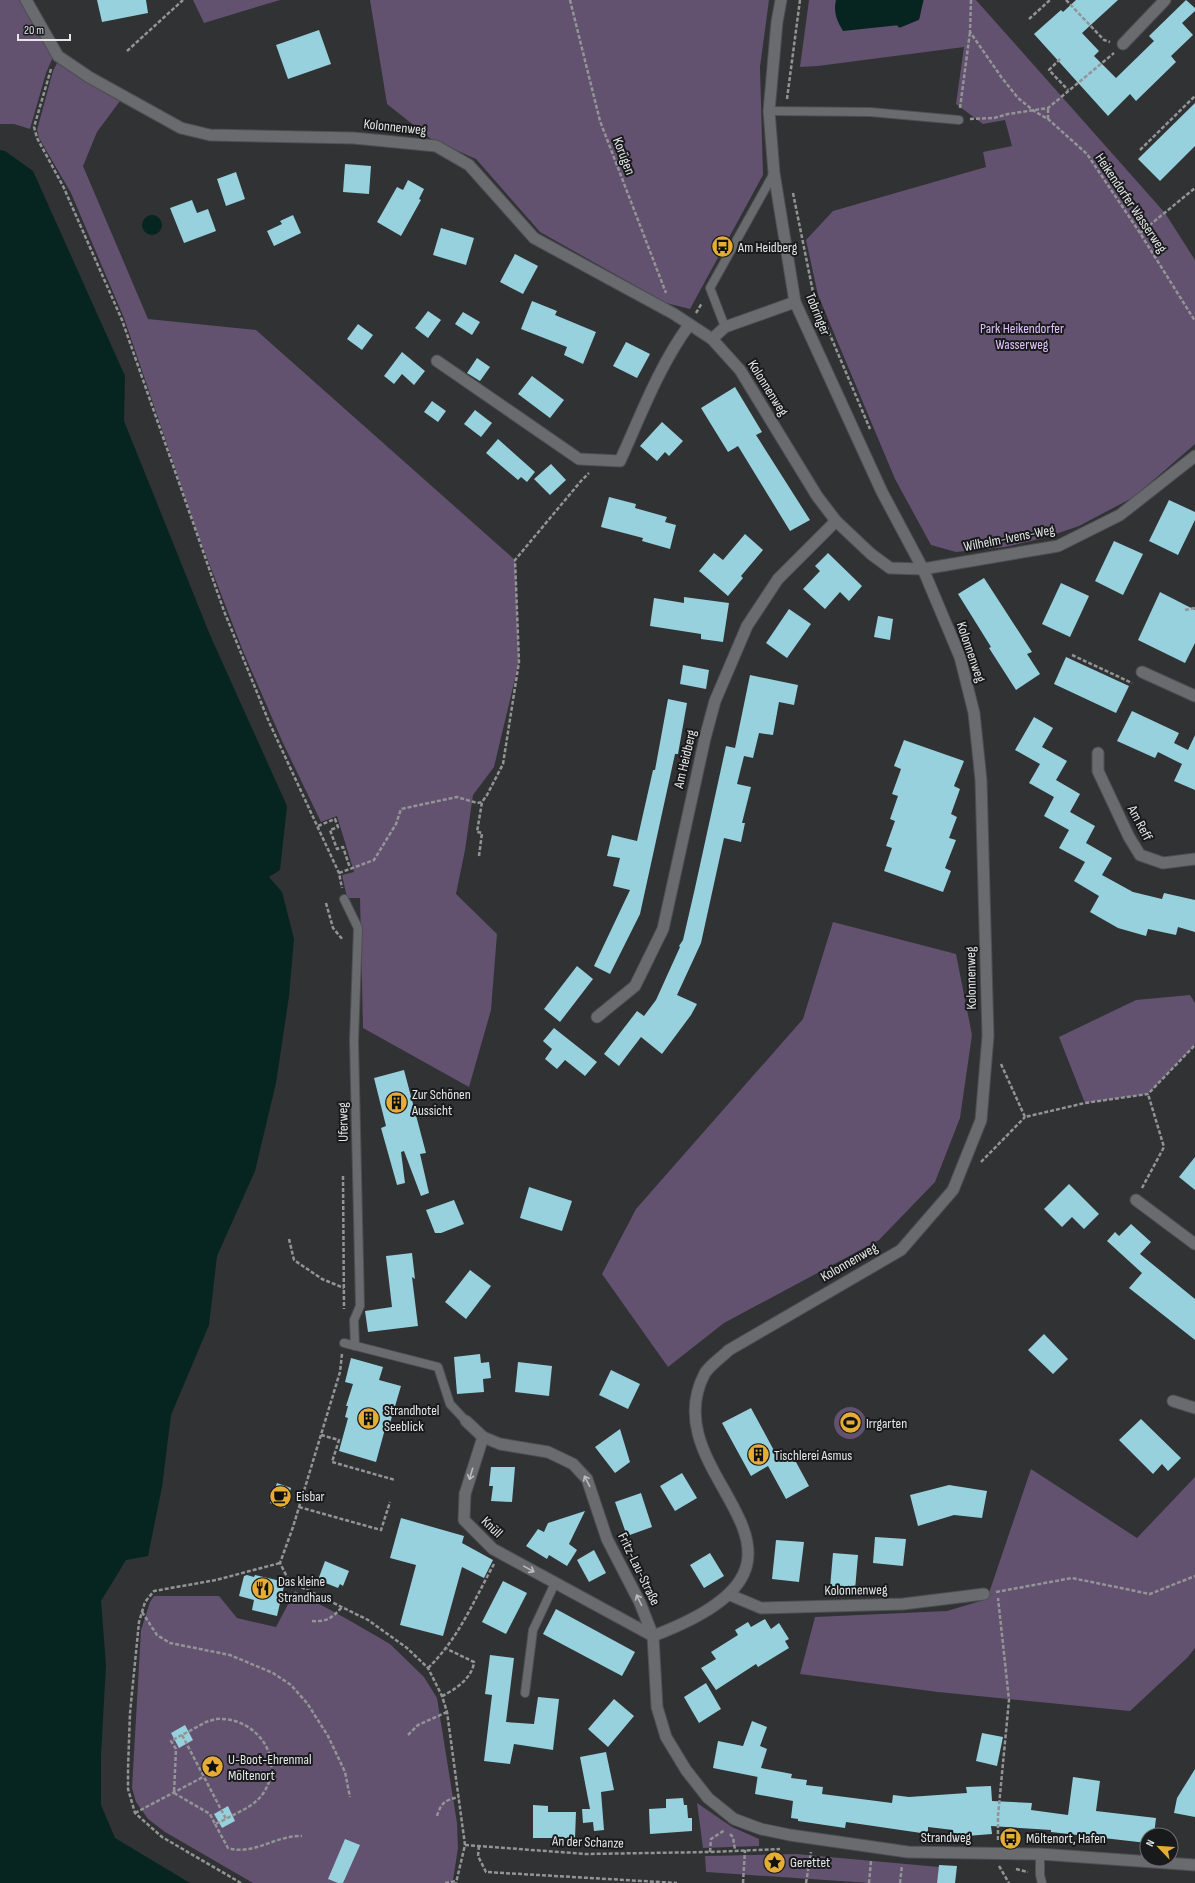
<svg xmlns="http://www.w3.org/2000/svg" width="1195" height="1883" viewBox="0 0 1195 1883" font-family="'Sofia Sans Condensed',sans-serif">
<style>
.green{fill:#62516f}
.water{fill:#062520}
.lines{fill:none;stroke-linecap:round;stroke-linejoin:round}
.stream{stroke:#062520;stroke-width:5}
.building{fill:#97d1dd}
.service-casing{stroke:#4d4f51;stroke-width:10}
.minor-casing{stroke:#4d4f51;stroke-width:13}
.path{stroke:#929495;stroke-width:2.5;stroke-dasharray:4 2;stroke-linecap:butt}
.service{stroke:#696b6e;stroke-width:8}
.minor{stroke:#696b6e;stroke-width:11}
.oneway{stroke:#b9bbbd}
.labels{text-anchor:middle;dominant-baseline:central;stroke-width:4;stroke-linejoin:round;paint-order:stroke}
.street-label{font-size:14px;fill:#e4e6e7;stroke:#191a1b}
.poi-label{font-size:14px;fill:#e4e6e7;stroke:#191a1b;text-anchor:start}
.park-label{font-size:14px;fill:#e3c0fe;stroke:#191a1b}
</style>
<rect width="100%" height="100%" fill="#303234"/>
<!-- green -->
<g class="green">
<polygon points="0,0 21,0 53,57 46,73 30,129 14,124 0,124"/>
<polygon points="193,0 280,0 204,23"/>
<polygon points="370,0 769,0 760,67 763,175 690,309 666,303 540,232 476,159 431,139 387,104"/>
<polygon points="809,0 976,0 1165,213 1195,260 1195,444 1134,497 1079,526 1047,537 1005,547 956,552 931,545 895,479 818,295 806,240 833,211 986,167 983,152 1012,146 1005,120 983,124 956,104 964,47 818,66 800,67"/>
<polygon points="58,61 120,101 97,132 83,166 148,319 256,330 515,560 519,662 494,767 473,795 465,850 456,894 497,934 491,1010 469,1087 363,1028 360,898 347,898 342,875 354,872 337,816 321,822 283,743 243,651 197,532 124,318 71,193 39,138 37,130 53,71"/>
<polygon points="833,922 956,954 972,1035 960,1118 935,1182 879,1240 724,1323 668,1367 602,1274 636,1209 803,1019"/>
<polygon points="1190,995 1195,1003 1195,1045 1148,1094 1085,1103 1059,1037 1136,1000"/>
<circle cx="850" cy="1423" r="16"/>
<polygon points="1031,1469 1137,1538 1195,1477 1195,1648 1187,1658 1130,1711 938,1692 800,1674 815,1617 947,1611 987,1599"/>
<polygon points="295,1591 347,1619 390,1644 424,1677 437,1698 457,1823 458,1848 453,1880 450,1883 253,1883 165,1832 148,1819 136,1802 132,1788 141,1630 150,1602 154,1596 219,1596 237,1618 276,1627"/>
<polygon points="697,1803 732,1827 759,1839 759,1846 703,1848"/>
<polygon points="796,1854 939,1867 937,1883 870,1883 706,1872 705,1856"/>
</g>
<!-- water -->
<g class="water">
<path d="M836,0H921L917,18L900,25L843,31C837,21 833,12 836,0Z"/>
<polygon points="0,150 5,151 33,171 125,376 124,421 210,635 287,806 280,870 269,877 282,892 294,939 289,996 276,1083 255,1171 217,1256 209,1325 171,1415 162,1487 148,1556 126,1560 101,1601 106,1665 101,1755 101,1805 115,1838 190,1883 0,1883"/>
<circle cx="152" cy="225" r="10"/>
</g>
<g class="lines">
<!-- stream -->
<polyline class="stream" points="900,25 917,18 921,0"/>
</g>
<!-- building -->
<g class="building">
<polygon points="97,0 146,0 148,13 102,22"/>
<polygon points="1076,0 1118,0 1082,33 1099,51 1094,56 1116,78 1154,41 1149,36 1186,0 1195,8 1195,11 1182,23 1193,35 1171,56 1176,62 1136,101 1130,94 1108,116 1034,34 1061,10 1063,12"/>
<polygon points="319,30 331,64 288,79 276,45"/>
<polygon points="1195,103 1195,146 1160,181 1138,159"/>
<polygon points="345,164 371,166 369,194 343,192"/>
<polygon points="236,172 245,199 226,206 217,179"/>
<polygon points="408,180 424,189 419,199 421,200 401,236 377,222 397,187 403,190"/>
<polygon points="192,200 197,213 208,209 216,231 184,243 170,208"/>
<polygon points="293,215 301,233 274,246 267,231 282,224 280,221"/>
<polygon points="441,228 474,238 466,265 433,255"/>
<polygon points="515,254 538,266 523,294 500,282"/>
<polygon points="532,301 557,311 555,315 596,332 583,364 564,355 567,347 521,329"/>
<polygon points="428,311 441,320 428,338 415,328"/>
<polygon points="463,312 480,322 472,335 455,324"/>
<polygon points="358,324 373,335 362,350 347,339"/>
<polygon points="626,342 650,354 637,378 613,366"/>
<polygon points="402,352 425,371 414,385 402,374 394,384 384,376"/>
<polygon points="477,358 490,367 480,381 467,373"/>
<polygon points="532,376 564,400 550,418 518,394"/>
<polygon points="735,387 762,432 756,435 810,520 790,531 738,446 728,452 701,408"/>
<polygon points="432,401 446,411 438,422 424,412"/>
<polygon points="475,410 492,423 481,437 464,424"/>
<polygon points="662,422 683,441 669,456 665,452 657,461 640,446"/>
<polygon points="498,439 535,472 527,482 521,477 518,480 486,453"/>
<polygon points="551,464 566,480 550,495 534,479"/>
<polygon points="609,497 636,504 635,508 667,517 665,522 676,525 670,549 642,541 643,538 601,527"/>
<polygon points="1169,500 1195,512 1195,520 1178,555 1149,541"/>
<polygon points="745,534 763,550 741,576 743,578 728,596 699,571 714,553 723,560"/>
<polygon points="1114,541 1143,554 1123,595 1095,581"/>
<polygon points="828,553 862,586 849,601 840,592 825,609 803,589 820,571 815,566"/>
<polygon points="984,578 1032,652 1027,654 1040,674 1016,690 989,648 991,647 958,594"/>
<polygon points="1061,583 1089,596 1070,637 1042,624"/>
<polygon points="1160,592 1195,610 1195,643 1185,663 1138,640"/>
<polygon points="684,597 729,603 723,642 701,639 701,634 650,626 654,598 684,603"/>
<polygon points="789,609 811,624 787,658 766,643"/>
<polygon points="878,616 893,619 890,640 874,637"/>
<polygon points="1066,657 1129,686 1116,713 1054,684"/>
<polygon points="683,665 709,670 706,689 680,684"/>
<polygon points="750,675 798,685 794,705 779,702 773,735 759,733 753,758 744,756 737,784 751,787 742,823 745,823 741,842 724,838 701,943 677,995 697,1004 691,1015 662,1054 641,1037 619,1066 604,1054 637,1011 644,1016 656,1000 680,947 679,946 683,940 695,888 726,746 735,748"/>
<polygon points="668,699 687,703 678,754 675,754 640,914 610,974 594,966 630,890 613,886 620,858 607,856 612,835 637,841 653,770 655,770"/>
<polygon points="1132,711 1179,733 1174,743 1188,750 1195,735 1195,790 1174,781 1182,764 1158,752 1155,758 1117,741"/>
<polygon points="1034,717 1053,728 1042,747 1067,761 1056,780 1080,794 1070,812 1095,826 1086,843 1112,858 1102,875 1133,892 1162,899 1164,893 1195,900 1195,932 1178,927 1176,935 1148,929 1146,936 1118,928 1090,912 1099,896 1074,881 1085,862 1059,848 1069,830 1044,816 1054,797 1029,783 1040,764 1015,750"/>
<polygon points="904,740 964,761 954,786 960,789 951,814 957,817 949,838 956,840 945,868 951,871 943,892 884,871 892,848 886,846 895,821 890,819 898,796 892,794 901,769 894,766"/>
<polygon points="577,966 593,979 560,1022 544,1009"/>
<polygon points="554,1028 597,1062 585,1076 565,1060 557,1069 545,1059 552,1049 543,1041"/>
<polygon points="404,1070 426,1153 420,1154 429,1193 421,1196 404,1151 401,1152 405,1183 397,1185 381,1128 386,1126 374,1078"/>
<polygon points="1195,1157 1195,1190 1179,1177"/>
<polygon points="1069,1184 1099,1214 1084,1229 1072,1217 1062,1227 1044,1209"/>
<polygon points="529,1187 572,1201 562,1231 520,1218"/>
<polygon points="454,1200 464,1224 441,1233 435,1233 426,1210"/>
<polygon points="1131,1224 1151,1242 1140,1254 1195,1299 1195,1340 1129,1288 1142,1273 1107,1241 1115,1232 1119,1236"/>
<polygon points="412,1253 415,1279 412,1277 418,1326 368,1332 365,1311 392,1307 386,1256"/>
<polygon points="470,1270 491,1286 466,1319 445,1302"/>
<polygon points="1044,1334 1068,1359 1053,1374 1028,1350"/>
<polygon points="480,1354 481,1363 489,1362 491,1378 483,1379 484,1392 457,1394 454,1357"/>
<polygon points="351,1358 383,1367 379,1380 401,1386 388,1430 385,1429 376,1462 339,1451 348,1418 345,1417 348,1406 346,1406 353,1384 345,1382"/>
<polygon points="518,1362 552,1366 549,1396 515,1392"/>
<polygon points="611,1370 640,1384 628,1409 599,1395"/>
<polygon points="751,1408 778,1458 790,1451 809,1486 786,1499 768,1466 751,1476 722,1423"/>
<polygon points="1141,1419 1181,1458 1168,1471 1162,1464 1153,1474 1119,1440"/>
<polygon points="620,1429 630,1462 615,1473 595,1447"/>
<polygon points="491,1467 515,1467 512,1502 491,1501 493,1486 489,1486"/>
<polygon points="682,1473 697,1498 675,1511 660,1486"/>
<polygon points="277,1483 291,1488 285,1508 270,1503"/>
<polygon points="949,1485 987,1491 982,1518 954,1515 918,1526 910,1495"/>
<polygon points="641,1493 652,1527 627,1536 615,1502"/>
<polygon points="585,1511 569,1544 577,1550 567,1566 549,1555 547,1559 526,1546 538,1529 544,1532 548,1523"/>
<polygon points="401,1518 464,1536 462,1543 493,1560 484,1578 462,1567 443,1636 400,1625 416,1565 390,1558"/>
<polygon points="875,1537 906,1539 903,1566 873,1563"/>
<polygon points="776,1540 804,1542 799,1582 772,1579"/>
<polygon points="594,1550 606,1573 589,1582 577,1560"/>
<polygon points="710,1553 724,1576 704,1588 690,1565"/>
<polygon points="833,1553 858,1555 855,1590 830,1588"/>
<polygon points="325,1561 349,1571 343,1586 340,1584 338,1588 318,1580"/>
<polygon points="247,1575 254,1577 255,1575 285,1582 277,1616 252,1610 254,1600 239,1596 244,1576"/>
<polygon points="503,1581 527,1593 506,1634 482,1622"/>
<polygon points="556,1609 635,1652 622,1676 543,1634"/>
<polygon points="765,1619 771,1629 779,1623 789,1639 785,1641 789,1648 758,1667 756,1664 716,1690 701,1668 716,1659 711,1652 738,1635 735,1630 748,1622 751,1627"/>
<polygon points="490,1655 514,1658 506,1722 534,1724 538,1697 559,1699 553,1750 514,1744 510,1764 484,1761 492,1695 485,1694"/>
<polygon points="706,1683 721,1709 699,1723 684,1697"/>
<polygon points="614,1699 634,1716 608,1747 588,1729"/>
<polygon points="752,1721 767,1727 760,1746 767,1749 761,1768 792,1774 791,1778 807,1780 806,1785 823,1787 822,1794 892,1803 893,1795 909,1797 967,1793 966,1787 991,1786 992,1801 1032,1803 1031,1810 1068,1815 1073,1777 1100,1781 1096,1811 1156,1818 1154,1835 1147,1835 1147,1843 1051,1832 1051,1830 991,1826 992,1834 954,1837 953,1830 928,1827 928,1834 846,1822 845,1828 798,1821 798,1819 791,1818 793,1801 755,1794 758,1774 758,1777 713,1768 718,1741 743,1746"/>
<polygon points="185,1725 193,1740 179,1748 171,1733"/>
<polygon points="982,1733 1003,1737 997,1766 976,1761"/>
<polygon points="606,1752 614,1790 601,1792 604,1830 594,1831 593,1822 583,1823 582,1809 590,1809 580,1757"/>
<polygon points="1195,1769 1195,1817 1174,1813 1177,1798"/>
<polygon points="683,1798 684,1805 687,1805 688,1818 692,1818 692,1831 650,1834 649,1809 666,1808 666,1799"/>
<polygon points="533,1805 548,1806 548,1812 576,1812 575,1838 533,1838"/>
<polygon points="228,1806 235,1821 222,1828 214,1814"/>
<polygon points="345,1839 360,1845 343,1883 338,1883 328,1879"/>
<polygon points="939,1865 957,1866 955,1883 937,1883"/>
</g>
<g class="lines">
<defs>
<g id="service">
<polyline points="769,111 870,112 959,120"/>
<polyline points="725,327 710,288 774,173"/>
<polyline points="344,899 358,928 354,1041 360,1306 354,1320 355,1346"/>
<polyline points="344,1343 438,1367 450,1404 466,1421"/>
<polyline points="525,1693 533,1630 555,1583"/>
<polyline points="1040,1854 1040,1875 1042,1883"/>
</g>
<g id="minor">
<polyline points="26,0 58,56 89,77 181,128 210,135 354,138 436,146 469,165 534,238 674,314 712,339 740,370 817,496 836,521 871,554 890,568 923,569 1058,546 1120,515 1195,456"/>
<polyline points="1123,44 1165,0"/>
<polyline points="712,339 725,327 795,302"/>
<path d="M437,361L579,459L620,461C641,415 659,366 689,325"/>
<polyline points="1142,672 1195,696"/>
<polyline points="1098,753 1098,771 1129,837 1140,855 1163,863 1195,859"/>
<polyline points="597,1017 635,986 663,929 705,738 715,701 747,626 778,579 836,521"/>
<polyline points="1136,1200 1195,1244"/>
<polyline points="1173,1401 1195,1408"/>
<polyline points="466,1421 483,1437 500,1444 548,1452 573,1464 587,1479 607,1539 640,1603 653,1636 657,1707 666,1737 686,1770 708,1798 734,1819 761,1829 790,1835 908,1852 1040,1854 1195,1865"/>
<polyline points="483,1437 465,1494 464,1520 493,1549 653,1636"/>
<polyline points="730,1595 761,1608 903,1604 984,1594"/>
<path d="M653,1636C865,1556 648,1479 705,1373C710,1365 722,1357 729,1350L901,1250L953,1190L981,1120L988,1036L981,780L974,713L960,657L923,569L882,492L795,302L774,173L769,111L777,22L781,0"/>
</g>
</defs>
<!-- service casing -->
<use href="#service" class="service-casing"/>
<!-- minor casing -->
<use href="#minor" class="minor-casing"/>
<!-- path -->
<g class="path">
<polyline points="570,0 600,121 666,293"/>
<polyline points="971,0 970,32 1002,78 1018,98 1034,111 1048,119 1087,154 1140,233 1195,321"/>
<polyline points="1066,0 1104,40 1110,42"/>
<polyline points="1029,19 1050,0"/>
<polyline points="127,51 183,0"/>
<polyline points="1060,59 1049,70 1068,90"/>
<polyline points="51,69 34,127 37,138 63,186 122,320 224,611 269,722 339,873 342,888"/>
<polyline points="787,99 800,0"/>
<polyline points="960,108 970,32"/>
<polyline points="970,119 994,118 1008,114 1048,108 1114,53"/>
<polyline points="1048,119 1048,108"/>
<polyline points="1140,150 1195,96"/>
<polyline points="793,193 814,297 870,429"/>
<polyline points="1140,233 1195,188"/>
<polyline points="696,313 702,303"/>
<polyline points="1185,610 1195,608"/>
<polyline points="1072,655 1132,683"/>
<polyline points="318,826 335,819 338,827 330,830 337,849 343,847 350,868"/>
<polyline points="479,856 482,833 477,832 482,802"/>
<polyline points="339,873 374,860 396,824 401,809 457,797 477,803 482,802 487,795 503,764 519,662 515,560 581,481 589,473"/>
<polyline points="326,903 333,928 343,940"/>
<polyline points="1001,1064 1025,1117 1085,1103 1148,1094 1195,1045"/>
<polyline points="981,1162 1025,1117"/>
<polyline points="343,1176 344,1309"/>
<polyline points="1142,1188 1164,1147 1148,1094"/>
<polyline points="289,1239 294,1260 322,1279 344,1288"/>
<polyline points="342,1354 340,1372 293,1527 280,1563 289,1581 368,1620 407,1648 428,1668 442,1696 447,1712 465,1845 456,1883"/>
<polyline points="321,1435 339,1440 332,1462 395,1480"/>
<polyline points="299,1507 381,1530 390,1502"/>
<polyline points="996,1592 1072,1578 1150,1594 1195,1576"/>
<polyline points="142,1612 157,1635 170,1643 230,1655 273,1673 291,1685 307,1703 328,1736 345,1772 350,1797"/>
<path d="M312,1621C327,1622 332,1618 342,1607"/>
<path d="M428,1668C459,1638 473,1602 494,1564"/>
<path d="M442,1696C455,1690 473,1677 474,1662L447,1649"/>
<path d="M216,1719C256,1716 288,1759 262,1795C253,1807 238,1812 226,1819L182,1735L206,1722Z"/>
<polyline points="182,1735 171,1741 176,1749 174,1793 210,1814 215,1824 226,1819"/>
<polyline points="408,1735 418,1725 447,1712"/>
<polyline points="135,1813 203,1777"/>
<path d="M437,1816C441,1803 445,1800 459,1797"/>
<path d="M215,1824L228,1848C253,1856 276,1835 302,1836"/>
<polyline points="730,1834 733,1837 735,1850"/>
<polyline points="998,1840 998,1816 1009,1700 998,1598"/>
<polyline points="465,1845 586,1854 710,1852 780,1849"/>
<polyline points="479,1846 478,1856 486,1872 677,1883"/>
<polyline points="710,1852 711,1839 725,1830"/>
<circle cx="774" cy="1862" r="7"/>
<polyline points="999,1866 1009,1883"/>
<polyline points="1016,1869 1028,1872"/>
<polyline points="241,1883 162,1837 135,1813 128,1789 128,1769 130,1713 139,1622 145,1602 154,1591 216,1580 280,1563"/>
<polyline points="445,1883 457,1881"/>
<polyline points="743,1883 745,1850"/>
<polyline points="806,1883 811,1852"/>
<polyline points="869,1883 871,1861"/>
<polyline points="900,1883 902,1865"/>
</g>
<!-- service -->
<use href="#service" class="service"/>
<!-- minor -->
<use href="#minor" class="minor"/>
</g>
<!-- one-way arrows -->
<defs><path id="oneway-shaft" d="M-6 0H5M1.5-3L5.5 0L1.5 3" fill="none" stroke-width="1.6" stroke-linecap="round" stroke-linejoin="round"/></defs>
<g class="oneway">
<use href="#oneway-shaft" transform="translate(471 1474) rotate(106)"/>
<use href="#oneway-shaft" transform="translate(587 1481) rotate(-117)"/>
<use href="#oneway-shaft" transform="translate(529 1569) rotate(29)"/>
<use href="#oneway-shaft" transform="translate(639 1600) rotate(-116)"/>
</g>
<!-- icons -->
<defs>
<symbol id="bus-disc" viewBox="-11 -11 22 22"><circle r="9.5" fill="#e6ad36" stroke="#191a1b"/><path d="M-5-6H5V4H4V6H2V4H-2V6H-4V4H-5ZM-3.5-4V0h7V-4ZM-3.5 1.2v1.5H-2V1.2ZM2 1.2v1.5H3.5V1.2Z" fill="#111"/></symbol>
<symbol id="building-disc" viewBox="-11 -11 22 22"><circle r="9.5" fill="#e6ad36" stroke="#191a1b"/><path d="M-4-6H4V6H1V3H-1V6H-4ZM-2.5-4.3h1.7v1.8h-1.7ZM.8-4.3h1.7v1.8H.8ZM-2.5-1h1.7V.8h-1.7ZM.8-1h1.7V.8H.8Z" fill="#111"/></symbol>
<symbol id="stadium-disc" viewBox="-11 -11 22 22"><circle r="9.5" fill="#e6ad36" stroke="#191a1b"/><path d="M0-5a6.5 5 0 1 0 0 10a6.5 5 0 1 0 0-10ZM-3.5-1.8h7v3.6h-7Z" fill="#111"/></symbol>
<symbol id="cafe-disc" viewBox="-11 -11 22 22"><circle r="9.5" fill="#e6ad36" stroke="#191a1b"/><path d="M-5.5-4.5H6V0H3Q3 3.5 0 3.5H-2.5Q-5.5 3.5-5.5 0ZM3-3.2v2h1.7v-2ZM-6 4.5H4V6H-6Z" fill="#111"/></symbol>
<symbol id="restaurant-disc" viewBox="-11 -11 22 22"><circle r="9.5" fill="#e6ad36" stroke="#191a1b"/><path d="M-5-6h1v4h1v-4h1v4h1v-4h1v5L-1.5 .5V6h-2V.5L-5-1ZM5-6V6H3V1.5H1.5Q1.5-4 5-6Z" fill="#111"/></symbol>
<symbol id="sight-disc" viewBox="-11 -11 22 22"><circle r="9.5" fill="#e6ad36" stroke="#191a1b"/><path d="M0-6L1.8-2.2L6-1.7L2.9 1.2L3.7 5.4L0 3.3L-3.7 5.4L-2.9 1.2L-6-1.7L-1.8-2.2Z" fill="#111"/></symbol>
</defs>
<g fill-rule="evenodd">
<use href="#bus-disc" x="710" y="234" width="25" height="25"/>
<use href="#building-disc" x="384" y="1090" width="25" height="25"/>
<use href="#building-disc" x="356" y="1406" width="25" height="25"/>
<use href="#stadium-disc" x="838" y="1410" width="25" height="25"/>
<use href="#building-disc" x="746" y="1442" width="25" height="25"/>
<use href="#cafe-disc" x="268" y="1484" width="25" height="25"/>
<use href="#restaurant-disc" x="250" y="1576" width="25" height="25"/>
<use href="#sight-disc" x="200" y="1754" width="25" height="25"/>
<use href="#bus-disc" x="998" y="1826" width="25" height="25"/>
<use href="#sight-disc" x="762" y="1850" width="25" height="25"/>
</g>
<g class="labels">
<!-- street labels -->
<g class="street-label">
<text transform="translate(395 127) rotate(6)">Kolonnenweg</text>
<text transform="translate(624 156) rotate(69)">Korügen</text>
<text transform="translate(1131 203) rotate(56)">Heikendorfer Wasserweg</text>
<text transform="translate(818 314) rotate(68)">Tobringer</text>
<text transform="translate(768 388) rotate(58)">Kolonnenweg</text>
<text transform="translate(1009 538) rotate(-11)">Wilhelm-Ivens-Weg</text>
<text transform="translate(971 652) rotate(71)">Kolonnenweg</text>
<text transform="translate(685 759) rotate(-77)">Am Heidberg</text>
<text transform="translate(1140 823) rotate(62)">Am Reff</text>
<text transform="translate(971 978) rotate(-91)">Kolonnenweg</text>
<text transform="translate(343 1122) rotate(-91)">Uferweg</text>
<text transform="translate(849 1262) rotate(-30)">Kolonnenweg</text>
<text transform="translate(492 1527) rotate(44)">Knüll</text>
<text transform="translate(639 1569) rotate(64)">Fritz-Lau-Straße</text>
<text transform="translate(856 1590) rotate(-1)">Kolonnenweg</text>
<text x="946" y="1837">Strandweg</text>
<text transform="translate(588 1842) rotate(2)">An der Schanze</text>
</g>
<!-- poi labels -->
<g class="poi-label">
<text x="738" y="247">Am Heidberg</text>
<text x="412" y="1094">Zur Schönen<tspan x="412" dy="16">Aussicht</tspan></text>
<text x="384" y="1410">Strandhotel<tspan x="384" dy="16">Seeblick</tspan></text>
<text x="866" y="1423">Irrgarten</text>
<text x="774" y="1455">Tischlerei Asmus</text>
<text x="296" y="1496">Eisbar</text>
<text x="278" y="1581">Das kleine<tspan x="278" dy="16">Strandhaus</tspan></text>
<text x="228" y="1759">U-Boot-Ehrenmal<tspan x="228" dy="16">Möltenort</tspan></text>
<text x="1026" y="1838">Möltenort, Hafen</text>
<text x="790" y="1862">Gerettet</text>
</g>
<!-- park labels -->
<g class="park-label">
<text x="1022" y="328">Park Heikendorfer<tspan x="1022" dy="16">Wasserweg</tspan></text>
</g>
</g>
<!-- north arrow -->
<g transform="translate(1159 1847) rotate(295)"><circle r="19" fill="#191a1b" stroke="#6a6c6d"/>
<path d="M0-3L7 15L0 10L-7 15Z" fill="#e6ad36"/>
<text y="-6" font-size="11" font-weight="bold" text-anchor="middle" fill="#e4e6e7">N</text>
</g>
<!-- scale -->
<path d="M18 34v6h52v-6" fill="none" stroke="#e4e6e7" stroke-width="2"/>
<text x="24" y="34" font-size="12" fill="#e4e6e7" stroke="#191a1b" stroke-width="3" paint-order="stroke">20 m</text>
</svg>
